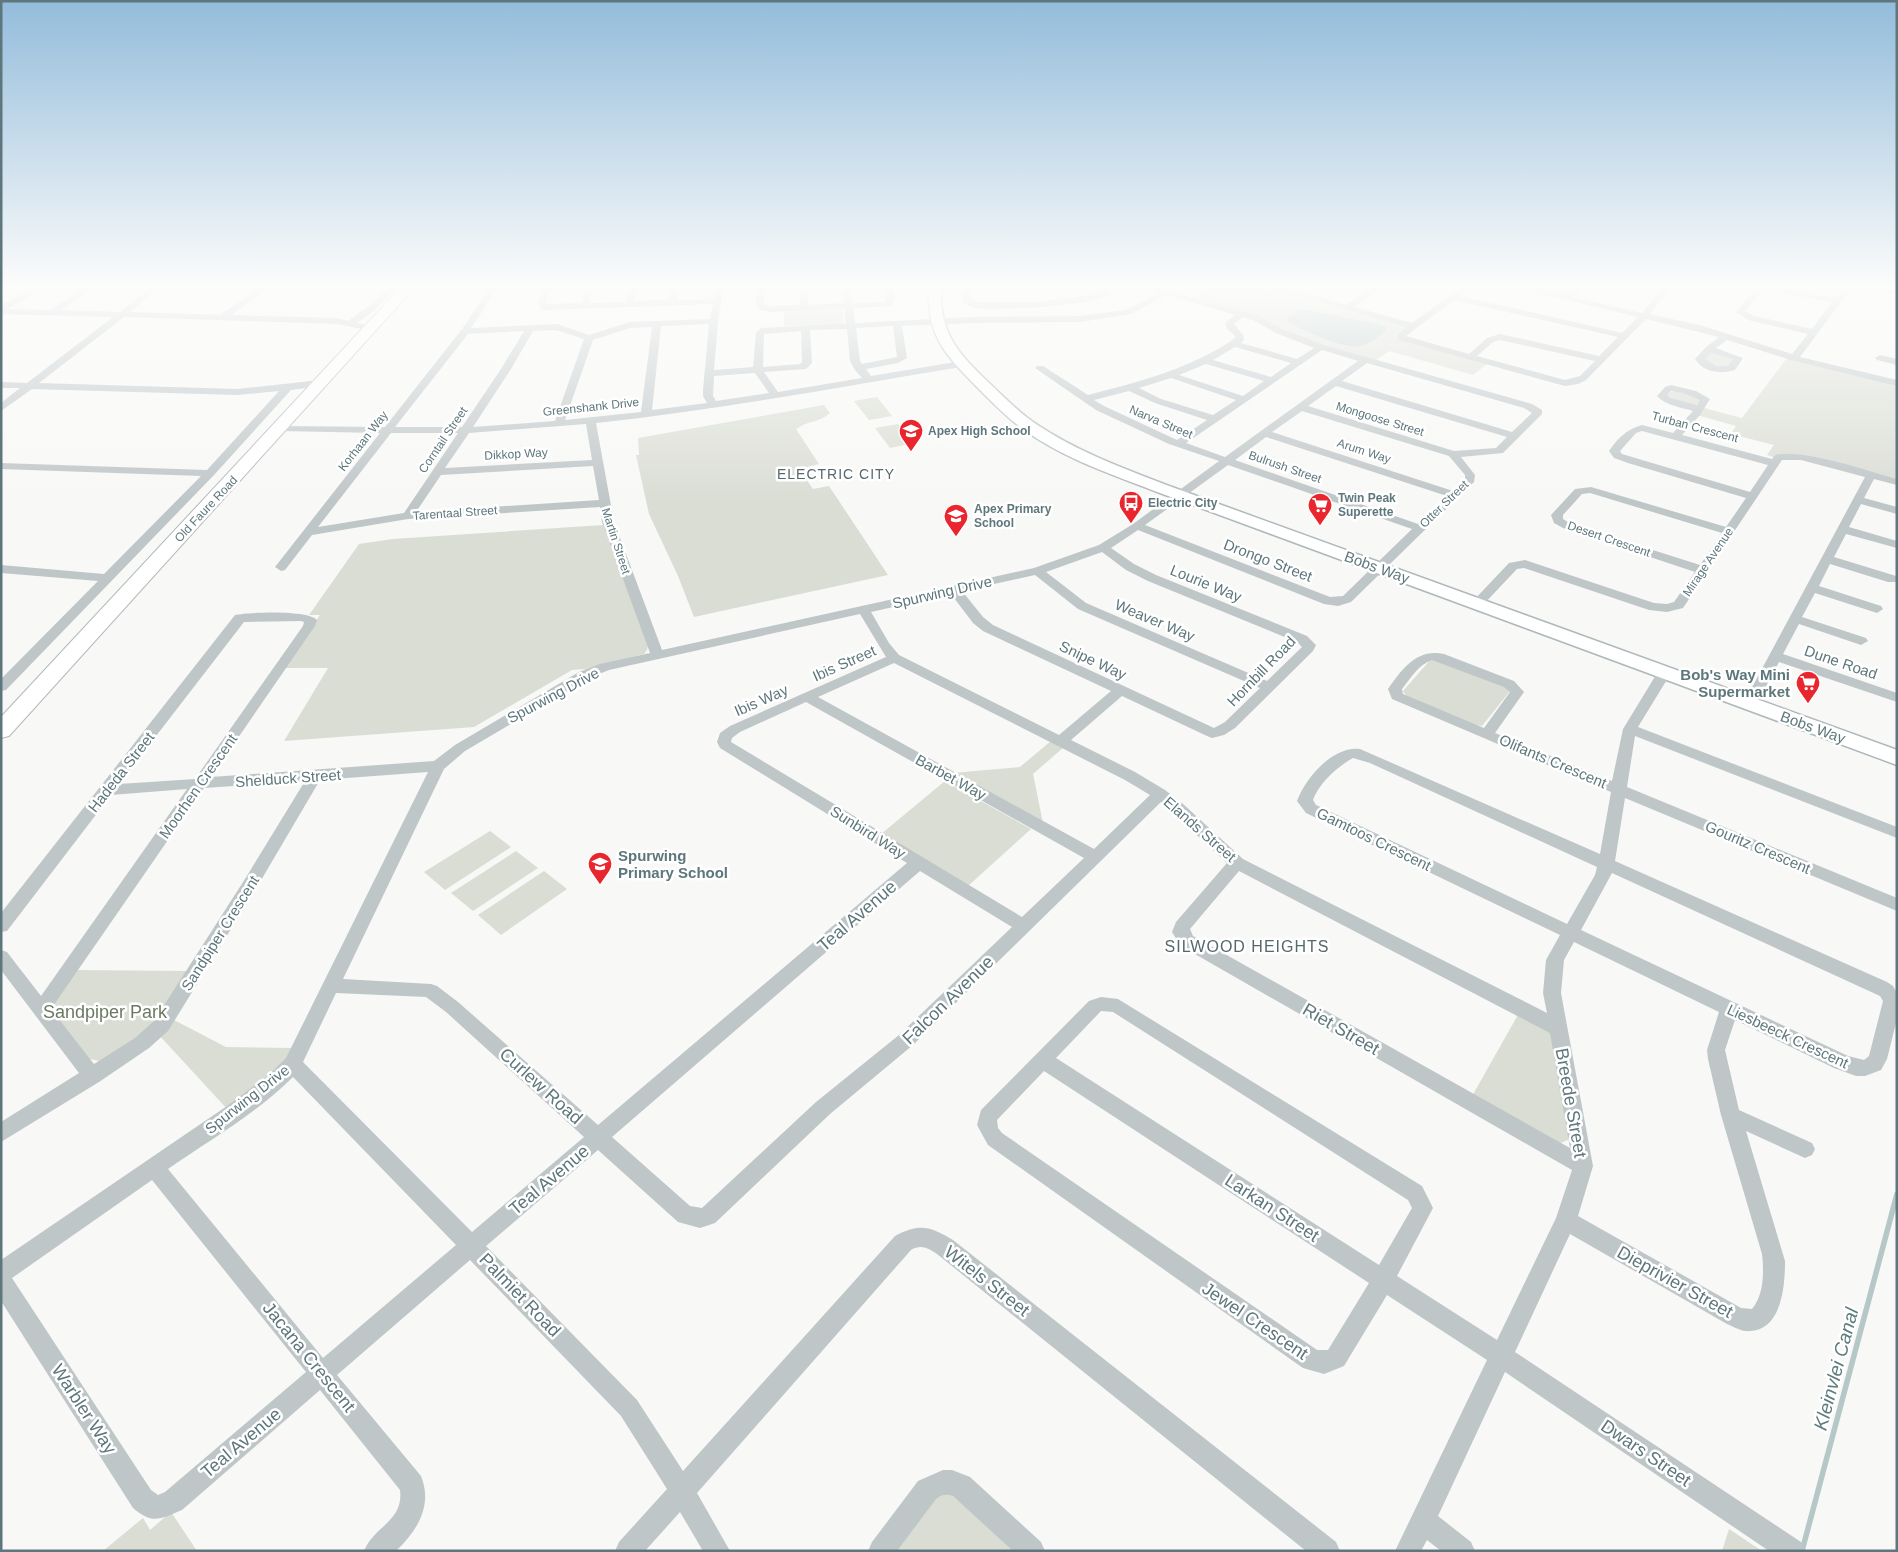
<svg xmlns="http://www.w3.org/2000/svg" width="1898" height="1552" viewBox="0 0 1898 1552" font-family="Arial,sans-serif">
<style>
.green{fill:#daddd4}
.water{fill:#b5c7c7}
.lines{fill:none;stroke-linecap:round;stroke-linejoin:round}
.stream{stroke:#b5c7c7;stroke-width:5.5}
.secondary-casing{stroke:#afb9bb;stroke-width:3}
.primary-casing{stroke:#b0b9bb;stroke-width:2}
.street{fill:#bfc6c8;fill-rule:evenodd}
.secondary{fill:#fff;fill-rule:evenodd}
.primary{fill:#fff;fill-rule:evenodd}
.labels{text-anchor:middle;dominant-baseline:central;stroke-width:5;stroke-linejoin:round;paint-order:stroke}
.far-street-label{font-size:12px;fill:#5e777c;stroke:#fff}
.far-poi-label{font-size:12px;font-weight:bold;fill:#5e777c;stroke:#fff;text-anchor:start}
.far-neighbourhood-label{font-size:14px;letter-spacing:1px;fill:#55686c;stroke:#fff}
.street-label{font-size:15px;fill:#5e777c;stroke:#fff}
.poi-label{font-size:15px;font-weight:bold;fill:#5e777c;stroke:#fff;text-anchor:end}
.neighbourhood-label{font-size:16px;letter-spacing:1px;fill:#55686c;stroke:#fff}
.near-street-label{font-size:18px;fill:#5e777c;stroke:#fff}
.near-park-label{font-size:18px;fill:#6c7962;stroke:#fff}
.near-water-label{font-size:19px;font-style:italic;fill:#5e7c7c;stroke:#fff}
</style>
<rect width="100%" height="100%" fill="#f8f8f6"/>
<!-- green -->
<g class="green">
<polygon points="1211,286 1268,286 1404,325 1407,328 1397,336 1487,364 1473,375 1389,351 1376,360 1332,348 1277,328 1260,317 1192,297"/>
<polygon points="1516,286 1580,286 1568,295 1559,296"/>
<polygon points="837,308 843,310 844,322 842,323 784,326 784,310"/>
<polygon points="1710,353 1713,353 1734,358 1729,366 1713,366 1703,360"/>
<polygon points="1787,358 1897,385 1897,480 1801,455 1790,454 1773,457 1767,455 1774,445 1731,434 1736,426 1697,415 1704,408 1742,418"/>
<path d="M1677,391L1701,398L1698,404C1687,406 1675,402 1666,396L1670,392Z"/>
<polygon points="877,397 892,416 869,420 854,401"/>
<path d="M824,405L830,413C819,423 809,420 796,429L819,464L799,469L813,489L829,486L888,575L694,617L678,576L649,514L636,455H639L638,438Z"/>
<polygon points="898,424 914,443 890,448 875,428"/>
<polygon points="603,525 648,646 647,650 644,654 586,669 572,670 474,727 284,741 328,668 284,668 320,615 309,615 359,544 393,539"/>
<polygon points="1432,658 1508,688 1510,691 1482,726 1475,725 1407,697 1403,691"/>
<polygon points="1051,741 1064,747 1033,774 1043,823 952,773 1020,767"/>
<polygon points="945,781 1031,829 968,886 881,834"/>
<polygon points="490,831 511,847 445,890 424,872"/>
<polygon points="516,851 538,868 473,911 451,893"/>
<polygon points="544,871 567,889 501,935 478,915"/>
<polygon points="74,970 191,971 146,1034 99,1061 90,1059 51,1013 50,1008"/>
<polygon points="1519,1013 1551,1033 1569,1136 1568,1140 1560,1143 1471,1098"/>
<polygon points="172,1019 226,1047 293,1048 277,1073 228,1110 158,1034"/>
<polygon points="947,1491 1018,1551 892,1551 932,1497"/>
<polygon points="171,1512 197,1551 103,1551 143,1518 150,1530"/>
<polygon points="1729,1529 1762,1551 1722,1551"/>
</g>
<!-- water -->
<path class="water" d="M1301,309L1378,324L1385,326L1386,330C1381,336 1368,344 1360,346C1346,350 1300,330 1287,321L1288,316L1295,315L1296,310Z"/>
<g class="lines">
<!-- stream -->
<polyline class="stream" points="1802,1551 1897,1194"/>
<defs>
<path id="secondary" d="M929,286H941C939,332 956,351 987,381C1003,396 1018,412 1036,424C1078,452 1125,469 1172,487L1897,750V765L1160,493C1114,475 1064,459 1023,429C1006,417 992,402 978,388C945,354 926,336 929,286Z"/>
<polygon id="primary" points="402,286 416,286 9,736 1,738 1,717"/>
</defs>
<!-- secondary casing -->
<use href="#secondary" class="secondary-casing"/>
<!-- primary casing -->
<use href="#primary" class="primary-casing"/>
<!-- street -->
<g class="street">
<polygon points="36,286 45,286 8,309 50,310 87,286 96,286 61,310 120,312 152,286 160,286 130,312 220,315 262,286 271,286 231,315 337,318 348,321 369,306 390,286 398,286 375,310 357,323 374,326 375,328 371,331 337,324 124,317 39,383 237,389 320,380 325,383 320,386 291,390 214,475 6,690 1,691 1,679 98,581 1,573 1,565 104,574 201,476 1,469 1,463 207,470 279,391 237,395 32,389 1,411 1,403 20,388 1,388 1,382 27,383 113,317 1,314 1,305"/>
<path d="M491,286H499L471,328L557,324L589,335L629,322L710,319L713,304L544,310L541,309L538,302L545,286H553L546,302L547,304L581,303L587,286H595L589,303L626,302L631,286H639L634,301L668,300L672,286H680L677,300L714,299L716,286H724L718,321L714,370L753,367L756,333L761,328L846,323L844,308L770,312L761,310L756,305L757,286H765L764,304L770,306L800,305L799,286H807L808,305L844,303L842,286H850L852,303L885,302V286H893L895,300L891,306L853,308L855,323L972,317L1080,316L1126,310L1159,293L1141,286H1153L1259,316L1282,329L1324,345L1532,404L1542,410V414L1503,453L1461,457L1475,475L1474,482L1351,602L1338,606L1324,604L1138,530L1111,548L1134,564L1156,575L1307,636L1316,645L1313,651L1235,728L1224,735L1212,738L1207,736L1122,696L1071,740L1135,772L1165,790L1182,803L1243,859L1547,1013L1543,993L1546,960L1560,935L1306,813L1297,801C1306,777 1333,746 1360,749L1600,854L1611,792L1392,699L1388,689C1402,669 1417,648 1444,654L1514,681L1524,692L1495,733L1612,781L1623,729L1659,670H1669L1671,673L1638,727L1897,827V838L1635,736L1627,787L1897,898V911L1625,798L1615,861L1887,982L1893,986L1897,993V1019L1887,1059L1881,1070L1865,1076H1856L1834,1068L1735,1020L1725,1050L1739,1110L1812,1143L1815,1149L1812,1155L1805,1158L1746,1131L1785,1261C1785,1285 1782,1330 1750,1331C1742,1332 1734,1327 1727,1324L1570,1234L1515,1352L1801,1542L1805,1551H1769L1505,1372L1438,1516L1471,1542L1475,1551H1441L1427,1540L1421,1551H1395L1487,1360L1387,1295L1344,1366L1324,1374L1303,1368L988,1145L977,1125L981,1110L1089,1001L1101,997L1118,999L1422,1186L1433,1208L1397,1276L1497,1340L1556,1218L1572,1170L1181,946L1172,932L1176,922L1227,863L1161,802L913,1045L830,1114L715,1223L700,1228L678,1222L598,1150L486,1246L637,1400L683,1471L895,1236C919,1223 930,1226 953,1240L1336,1542L1340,1551H1306L937,1254C928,1248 921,1244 911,1250L697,1493L730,1551H703L680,1512L645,1551H615L619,1542L667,1489L621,1416L470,1260L337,1375L421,1476C433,1506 417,1531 396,1551H364C374,1526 404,1521 400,1490L320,1390L182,1510C160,1519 153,1525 133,1508L1,1301V1260L227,1106L269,1075L286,1058L428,772L320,780L257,887L168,1031L149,1048L99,1082L1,1142V1122L79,1073L1,970V950L7,952L41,996L187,789L111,795L7,931L1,932V913L235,615C250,612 308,610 317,620L315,626L211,777L434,761L455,745L579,672L600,664L650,653L602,522L600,507L408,519L312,535L285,570L281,571L275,567L380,433L281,431L277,430L276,428L277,426L385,427L462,329ZM1167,295L1235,315L1225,323L1227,329L1235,336L1234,339C1189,369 1139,382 1088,395L1043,366H1037L1035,368L1096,410L1169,444L1219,461L1133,524L1099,545L1034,568L662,650L614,522L596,423C718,410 840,387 961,367L966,364L961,361L871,376L866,369L898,363L907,358L902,326L972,323L1080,322L1131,314ZM1243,317L1253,320L1276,333L1314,348L1297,359L1241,343L1244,340L1243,335L1234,324ZM709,324L703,390V396L707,403L652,410L661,326ZM893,326L897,357L862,364L860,361L856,328ZM652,327L641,412L565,420L593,340L630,328ZM847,329L850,361L855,370L862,378L778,392L764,372L806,369L812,363L810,330ZM556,330L584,339L555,421L473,427L511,369L533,331ZM524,331L501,369L462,427H395L468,334ZM801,331L802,362L800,364L763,367L764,334ZM1235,347L1291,363L1271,377L1213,360ZM1322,350L1358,361L1225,457L1186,443ZM1367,363L1524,408L1532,413L1512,432L1342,381ZM1206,364L1264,381L1243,396L1179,375ZM755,373L769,393L716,401L713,396L714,376ZM1171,378L1236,400L1213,415L1161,399L1139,388ZM1336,386L1507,437L1496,448L1454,451L1308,406ZM1129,391L1155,403L1207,420L1177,440L1104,406L1094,400ZM1302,411L1449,456L1465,475V479L1453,491L1272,432ZM586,424L592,460L445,468L469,433ZM391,433H458L404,513L318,527ZM1266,437L1447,496L1418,524L1235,460ZM1228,465L1412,529L1343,596L1330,597L1145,525ZM593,466L599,500L416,512L441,475ZM1102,552L1126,570L1148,581L1297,642L1302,647L1267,681L1086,603L1046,572ZM1035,575L1078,609L1260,688L1225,722L1214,728L993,625L983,617L962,591ZM951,594L973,623L983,631L1111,691L1059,735L899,655L889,643L871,612ZM860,614L886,657L730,726L720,733L717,742L720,748L907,863L598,1125L458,1002L437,986L431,984L343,979L444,769L465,751L589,678L609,670ZM301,621L304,622L303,626L195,779L119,784L244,622ZM1432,660L1504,687L1510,692L1484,728L1403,694L1402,689C1411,678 1418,665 1432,660ZM894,663L1125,780L1150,795L1094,849L818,697ZM806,702L1084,858L1022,917L731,742L732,738L740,732ZM1353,758L1370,763L1597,867L1595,875L1567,924L1316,805L1313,800C1319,783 1337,767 1353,758ZM305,781L245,879L154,1021L135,1038L94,1064L51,1009L204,788ZM920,871L1012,927L899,1035L816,1102L702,1208L690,1206L612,1137ZM1239,871L1550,1033L1570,1148L1193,936L1190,929ZM1612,873L1880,996L1883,1001L1869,1056L1864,1060L1848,1056L1581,930ZM1574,942L1719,1012L1707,1050L1708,1059L1721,1115L1762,1254C1764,1272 1764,1295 1752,1309L1741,1308L1734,1304L1578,1216L1593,1166L1561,993L1564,960ZM336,993L426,997L446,1012L584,1137L472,1232L303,1062ZM1101,1011L1113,1012L1408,1200L1412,1208L1379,1265L1056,1058ZM1044,1071L1369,1283L1328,1350H1317L1002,1133L998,1128L997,1120ZM293,1077L456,1245L323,1358L168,1169C210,1140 257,1113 293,1077ZM152,1180L306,1372L165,1492L158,1495L151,1490L12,1278Z"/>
<path d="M971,286H1054C1043,294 992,290 976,290L971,292L970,299L977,302H1041L1101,293L1091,286C1099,286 1107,285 1110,294C1096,306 996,311 975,308C970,307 965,303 962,300L963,291Z"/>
<path d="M1269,286H1280L1346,305L1375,286H1384L1354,307L1412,323L1463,286H1472L1460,296L1622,333L1638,317L1508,286H1521L1564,295L1576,286H1585L1573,297L1642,313L1664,286H1672L1650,314L1703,326L1792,354L1808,334L1748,320L1736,312L1756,287L1771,286L1835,298L1845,286H1853L1800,357L1897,380V386L1791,360L1727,340L1716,348L1743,358L1735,370C1722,374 1703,373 1695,359L1706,347L1719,337L1646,319L1586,380L1578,384L1565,386L1399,340L1397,336L1406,327ZM1766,290L1832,302L1812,329L1754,316L1745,311L1762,291ZM1454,300L1618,337L1599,356L1500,334L1487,338L1469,354L1406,336ZM1500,340L1595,361L1580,376L1565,380L1477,356L1493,342ZM1711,353L1733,359L1728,366H1716L1705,359Z"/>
<polygon points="1858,286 1872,286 1897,290 1897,295"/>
<polygon points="1880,355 1897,359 1897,365 1877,360 1875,358"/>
<path d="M1671,385L1696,391L1710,399L1700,415L1682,435L1772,459L1775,455C1802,448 1868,471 1897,479V485L1874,479L1864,498L1897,507V514L1861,504L1849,527L1897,541V548L1846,534L1834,557L1896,576V582H1888L1830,564L1819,586L1881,606L1883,609L1877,613L1815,593L1802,617L1866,638L1868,641L1861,645L1799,624L1783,654L1897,693V702L1779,662L1755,707H1745L1743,704L1865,477L1801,460H1782L1683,608L1667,612L1649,610L1524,568L1517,569L1481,607H1473L1471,604L1473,601L1509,563L1525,560L1654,603L1667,604L1674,602L1695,572L1563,528L1554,523L1551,515L1575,489L1591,487L1726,527L1746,498L1628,463L1614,458L1609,451C1618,438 1627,429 1642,425L1673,433L1693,411C1681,407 1666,406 1657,396L1665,387ZM1671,391L1683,393L1700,400L1697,405L1670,398L1667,395ZM1642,431L1768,465L1750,492L1622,454L1620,451L1636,433ZM1590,493L1722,533L1700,565L1571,524L1563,519V515L1582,494Z"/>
<path d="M943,1470H952L970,1477L1041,1542L1045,1551H1013L953,1496C946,1494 942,1494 936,1499L897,1551H868L872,1542L918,1481Z"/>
</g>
<!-- secondary -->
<use href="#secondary" class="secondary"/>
<!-- primary -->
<use href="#primary" class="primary"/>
</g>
<!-- sky -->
<linearGradient id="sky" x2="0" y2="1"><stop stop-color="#93bcdb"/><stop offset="0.57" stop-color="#fcfcfb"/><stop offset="1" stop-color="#fcfcfb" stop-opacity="0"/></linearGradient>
<rect width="1898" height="503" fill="url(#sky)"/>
<!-- icons -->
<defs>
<symbol id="school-pin" viewBox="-11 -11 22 30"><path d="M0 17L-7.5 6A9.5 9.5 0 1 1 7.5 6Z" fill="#e9252d" stroke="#fff"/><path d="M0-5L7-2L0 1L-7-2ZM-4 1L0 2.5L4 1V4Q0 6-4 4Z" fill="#fff"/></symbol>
<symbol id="bus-pin" viewBox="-11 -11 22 30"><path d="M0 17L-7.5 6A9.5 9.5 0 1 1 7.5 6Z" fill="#e9252d" stroke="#fff"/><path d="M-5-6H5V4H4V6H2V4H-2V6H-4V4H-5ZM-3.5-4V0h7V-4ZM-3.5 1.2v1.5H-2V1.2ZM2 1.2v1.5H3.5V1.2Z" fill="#fff"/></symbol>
<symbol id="supermarket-pin" viewBox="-11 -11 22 30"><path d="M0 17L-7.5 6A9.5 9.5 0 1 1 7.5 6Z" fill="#e9252d" stroke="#fff"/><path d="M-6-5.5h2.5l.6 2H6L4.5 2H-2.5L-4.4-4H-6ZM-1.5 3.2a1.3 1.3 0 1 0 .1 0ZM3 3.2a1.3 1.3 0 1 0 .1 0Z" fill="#fff"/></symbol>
</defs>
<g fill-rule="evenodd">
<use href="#school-pin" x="897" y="417" width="28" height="38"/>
<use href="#bus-pin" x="1117" y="489" width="28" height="38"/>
<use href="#supermarket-pin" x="1306" y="491" width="28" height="38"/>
<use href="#school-pin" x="942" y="502" width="28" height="38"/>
<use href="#supermarket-pin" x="1794" y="669" width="28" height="38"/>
<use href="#school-pin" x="586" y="850" width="28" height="38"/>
</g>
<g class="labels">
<!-- far-street labels -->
<g class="far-street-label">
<text transform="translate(591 407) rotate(-6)">Greenshank Drive</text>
<text transform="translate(1380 419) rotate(17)">Mongoose Street</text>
<text transform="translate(1161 422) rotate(23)">Narva Street</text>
<text transform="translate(1695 427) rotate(15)">Turban Crescent</text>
<text transform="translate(443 440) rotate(-56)">Corntail Street</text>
<text transform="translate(363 441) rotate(-52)">Korhaan Way</text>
<text transform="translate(1364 451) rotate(18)">Arum Way</text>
<text transform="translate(516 454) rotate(-3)">Dikkop Way</text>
<text transform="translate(1285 467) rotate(19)">Bulrush Street</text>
<text transform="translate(1444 504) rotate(-44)">Otter Street</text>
<text transform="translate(206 509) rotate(-47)">Old Faure Road</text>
<text transform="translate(455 513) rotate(-4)">Tarentaal Street</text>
<text transform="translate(1609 539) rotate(19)">Desert Crescent</text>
<text transform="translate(616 541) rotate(72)">Martin Street</text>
<text transform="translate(1708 562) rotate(-56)">Mirage Avenue</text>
</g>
<!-- far-poi labels -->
<g class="far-poi-label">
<text x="928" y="431">Apex High School</text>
<text x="1338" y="498">Twin Peak<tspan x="1338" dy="14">Superette</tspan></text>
<text x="1148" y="503">Electric City</text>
<text x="974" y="509">Apex Primary<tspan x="974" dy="14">School</tspan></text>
</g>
<!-- far-neighbourhood labels -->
<g class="far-neighbourhood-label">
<text x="836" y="474">ELECTRIC CITY</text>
</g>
<!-- street labels -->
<g class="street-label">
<text transform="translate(1268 560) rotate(21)">Drongo Street</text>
<text transform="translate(1377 567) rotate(20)">Bobs Way</text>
<text transform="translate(1206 583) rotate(22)">Lourie Way</text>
<text transform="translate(942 592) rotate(-13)">Spurwing Drive</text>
<text transform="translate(1155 620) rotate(23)">Weaver Way</text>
<text transform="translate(1093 660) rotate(25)">Snipe Way</text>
<text transform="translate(1841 662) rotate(19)">Dune Road</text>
<text transform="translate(844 663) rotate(-24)">Ibis Street</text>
<text transform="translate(1261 671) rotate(-46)">Hornbill Road</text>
<text transform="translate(553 695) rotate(-28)">Spurwing Drive</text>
<text transform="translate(761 700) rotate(-24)">Ibis Way</text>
<text transform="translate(1813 727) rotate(20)">Bobs Way</text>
<text transform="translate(1553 761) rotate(23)">Olifants Crescent</text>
<text transform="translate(121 772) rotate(-52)">Hadeda Street</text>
<text transform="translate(951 777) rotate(29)">Barbet Way</text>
<text transform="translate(288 778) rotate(-4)">Shelduck Street</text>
<text transform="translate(198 786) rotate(-55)">Moorhen Crescent</text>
<text transform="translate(1200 829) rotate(41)">Elands Street</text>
<text transform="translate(868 832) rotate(32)">Sunbird Way</text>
<text transform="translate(1374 839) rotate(26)">Gamtoos Crescent</text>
<text transform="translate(1758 847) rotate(23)">Gouritz Crescent</text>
<text transform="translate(220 933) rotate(-58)">Sandpiper Crescent</text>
<text transform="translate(1788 1036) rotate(25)">Liesbeeck Crescent</text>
<text transform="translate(247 1099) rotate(-38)">Spurwing Drive</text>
</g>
<!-- poi labels -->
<g class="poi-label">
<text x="1790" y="674">Bob's Way Mini<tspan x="1790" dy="17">Supermarket</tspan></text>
<text x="618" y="855" text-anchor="start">Spurwing<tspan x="618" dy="17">Primary School</tspan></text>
</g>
<!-- neighbourhood labels -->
<g class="neighbourhood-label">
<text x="1247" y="946">SILWOOD HEIGHTS</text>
</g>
<!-- near-street labels -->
<g class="near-street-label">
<text transform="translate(857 916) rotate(-41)">Teal Avenue</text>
<text transform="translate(948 1000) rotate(-44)">Falcon Avenue</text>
<text transform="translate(1341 1029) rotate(30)">Riet Street</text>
<text transform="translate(541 1086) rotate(42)">Curlew Road</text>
<text transform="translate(1571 1103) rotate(80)">Breede Street</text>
<text transform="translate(549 1180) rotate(-40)">Teal Avenue</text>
<text transform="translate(1272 1208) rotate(33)">Larkan Street</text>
<text transform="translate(987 1281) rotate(38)">Witels Street</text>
<text transform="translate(1675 1282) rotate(29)">Dieprivier Street</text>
<text transform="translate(520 1295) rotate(46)">Palmiet Road</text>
<text transform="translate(1255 1321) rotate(34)">Jewel Crescent</text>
<text transform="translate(309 1357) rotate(51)">Jacana Crescent</text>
<text transform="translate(84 1409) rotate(57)">Warbler Way</text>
<text transform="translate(241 1443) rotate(-40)">Teal Avenue</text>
<text transform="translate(1646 1453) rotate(34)">Dwars Street</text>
</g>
<!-- near-park labels -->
<g class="near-park-label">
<text x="105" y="1012">Sandpiper Park</text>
</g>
<!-- near-water labels -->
<g class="near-water-label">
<text transform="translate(1836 1369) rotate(-75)">Kleinvlei Canal</text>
</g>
</g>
<!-- border -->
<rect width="1898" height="1552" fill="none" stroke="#5e777c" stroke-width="5"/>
</svg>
